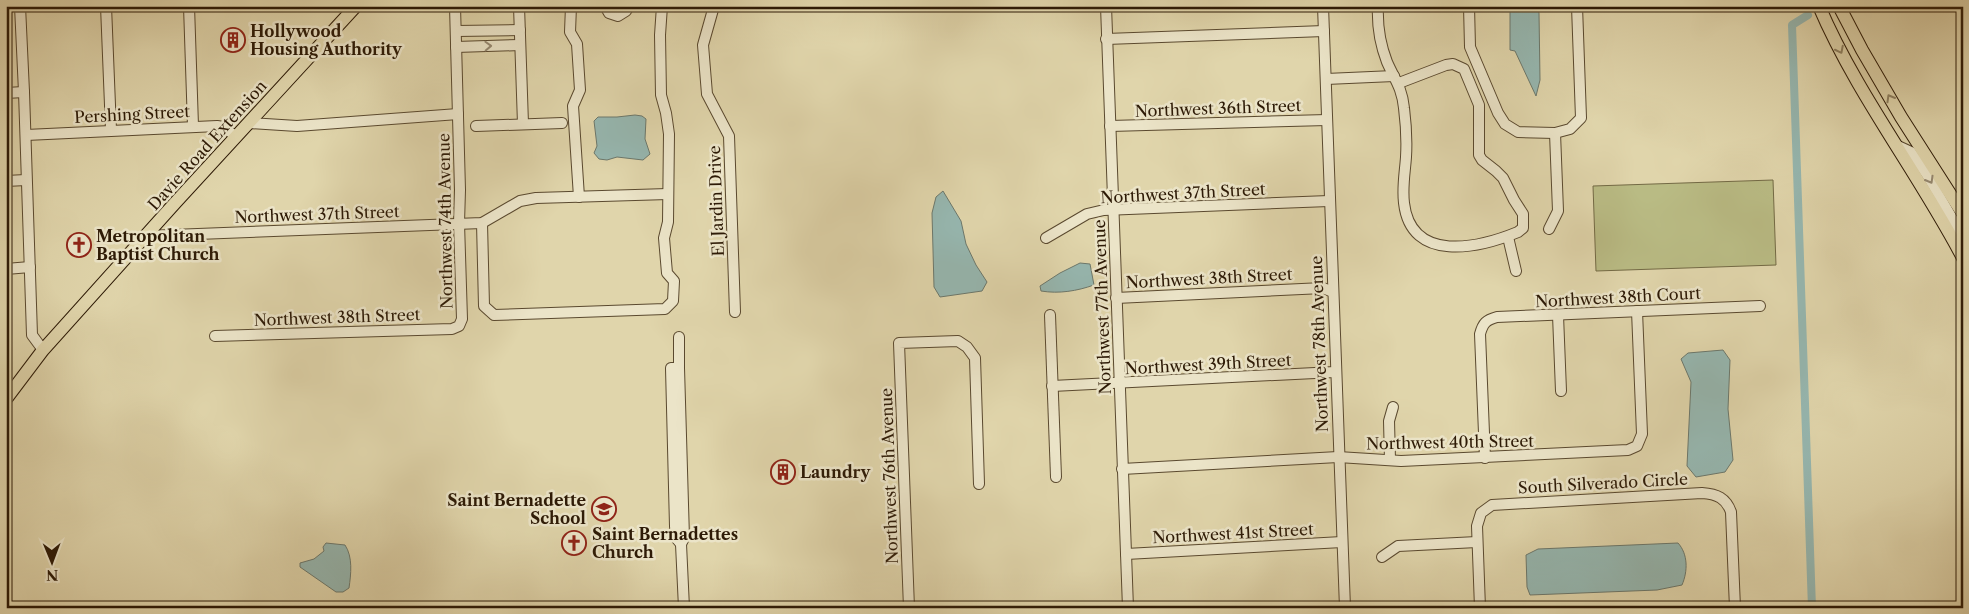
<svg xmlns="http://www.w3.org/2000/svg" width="1969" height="614" viewBox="0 0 1969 614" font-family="'Libre Caslon Text',serif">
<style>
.green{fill:#b9bb84;stroke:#736a45}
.water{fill:#96b7b0;stroke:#6c786c}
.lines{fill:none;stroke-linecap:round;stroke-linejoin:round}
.canal{stroke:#96b7b0;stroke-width:8}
.minor-casing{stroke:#5a492f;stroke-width:12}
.major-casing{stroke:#2d1a06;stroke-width:14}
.minor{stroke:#ebe4c8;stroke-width:10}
.major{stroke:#e0d5ab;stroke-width:12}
.oneway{stroke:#968971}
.oneway2{stroke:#8f8161}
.labels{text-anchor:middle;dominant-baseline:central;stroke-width:5;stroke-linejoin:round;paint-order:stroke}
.poi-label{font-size:16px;font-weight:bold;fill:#2d1a06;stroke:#ebe4c8;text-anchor:start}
.street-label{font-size:16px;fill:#2d1a06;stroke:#ebe4c8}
</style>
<rect width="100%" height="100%" fill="#e0d5ab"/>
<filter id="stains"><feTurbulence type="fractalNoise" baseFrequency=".004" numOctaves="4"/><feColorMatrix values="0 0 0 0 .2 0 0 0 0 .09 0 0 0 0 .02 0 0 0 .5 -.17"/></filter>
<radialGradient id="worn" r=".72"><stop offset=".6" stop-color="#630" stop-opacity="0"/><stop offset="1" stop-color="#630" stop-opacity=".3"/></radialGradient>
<!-- green -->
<polygon class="green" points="1773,180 1776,265 1596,271 1593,186"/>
<!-- water -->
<g class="water">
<polygon points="1510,6 1537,6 1539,13 1540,80 1536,96 1515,51 1510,50"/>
<polygon points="635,115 642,116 646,119 645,139 650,154 643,160 617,157 607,160 599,159 594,153 597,146 594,121 598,117 617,117"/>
<polygon points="943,191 961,221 966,244 976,265 987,282 982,291 940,297 934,287 932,213 936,197"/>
<path d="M1080,263L1090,264L1094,285C1077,291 1059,294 1041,291L1040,286L1060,273Z"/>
<polygon points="1723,350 1730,360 1728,409 1733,460 1725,472 1696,477 1687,466 1691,382 1681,359 1688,353"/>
<path d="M326,543L345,545C353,557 351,574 349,588L343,592H336L300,567V563L314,559L324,551L323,547Z"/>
<path d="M1678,543C1688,554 1688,571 1682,585L1657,590L1530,595L1527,587L1526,555L1538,549Z"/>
</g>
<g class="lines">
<!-- canal -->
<polyline class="canal" points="1808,15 1792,25 1812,608"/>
<defs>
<g id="minor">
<polyline points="20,6 24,92 32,335 43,350"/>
<polyline points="106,6 111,130"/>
<polyline points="189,6 193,126"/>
<polyline points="519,6 523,124"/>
<polyline points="571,6 570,32 577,44 580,90 573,106 579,197"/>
<polyline points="605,6 609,13 618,16 626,11 629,6"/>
<polyline points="714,6 703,45 707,94 729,136 735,312"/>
<polyline points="1106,6 1128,608"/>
<polyline points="1323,6 1345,608"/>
<path d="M1378,6C1377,26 1380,44 1387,62C1395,80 1402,88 1404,108C1406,124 1407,141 1406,157C1405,172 1402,187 1404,203C1411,264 1479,248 1518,232L1523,228V214L1514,200L1503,178L1496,171L1482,160L1479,155V105L1464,69L1453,64L1446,65L1399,83"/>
<polyline points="1469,6 1470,47 1498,113 1505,124 1518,132 1555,133 1570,129 1581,118 1577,6"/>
<polyline points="456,31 520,30"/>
<polyline points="1106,39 1324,31"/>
<polyline points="456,47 520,45"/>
<polyline points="1326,79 1394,76"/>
<polyline points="6,93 24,92"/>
<polyline points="249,123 297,126 458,114"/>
<polyline points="476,126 562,123"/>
<polyline points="1110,126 1327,120"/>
<polyline points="26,135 217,126 224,127 236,137"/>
<polyline points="1898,146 1911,152 1927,175 1963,237"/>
<polyline points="6,181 26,180"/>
<polyline points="482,223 484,306 494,315 665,309 673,301 674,281 667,273 664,238 668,222 669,134 666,113 661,95 660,35 662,6"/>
<polyline points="1549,229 1558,211 1555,133"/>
<polyline points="146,236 482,223 520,201 536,198 668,194"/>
<polyline points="1508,237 1516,271"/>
<polyline points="1046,238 1087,214 1104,210 1329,201"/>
<polyline points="6,269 30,267"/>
<polyline points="1116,298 1323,288 1333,292"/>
<polyline points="1050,315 1056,477"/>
<polyline points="1558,315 1561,391"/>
<polyline points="215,336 452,329 459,326 462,319 459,223 460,190 455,6"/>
<polyline points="679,337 679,368"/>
<polygon points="671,368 679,368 684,538 681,544 676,538 675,526"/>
<polyline points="1052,386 1335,372"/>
<path d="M1485,458L1480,334C1483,323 1486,320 1497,317L1760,306"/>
<polyline points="1390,460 1389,421 1393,407"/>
<polyline points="1122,469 1338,457 1401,461 1628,450 1637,446 1642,434 1637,311"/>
<polyline points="681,544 684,608"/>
<polyline points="1126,554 1342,542"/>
<polyline points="1382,557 1398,546 1477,542"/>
<polyline points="909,608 899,343 958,341 967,347 975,358 979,484"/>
<path d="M1480,608L1477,526L1481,513L1492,505L1702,493C1717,494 1726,498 1731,512L1735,608"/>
</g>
<g id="major">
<path d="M1819,6C1857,95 1918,172 1963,258"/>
<polyline points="1839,6 1862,50 1901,117 1963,214"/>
<polyline points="6,399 43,350 175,203 356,6"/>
</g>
</defs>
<!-- minor casing -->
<use href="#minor" class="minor-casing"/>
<!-- major casing -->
<use href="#major" class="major-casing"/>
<!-- minor -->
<use href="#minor" class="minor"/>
<!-- major -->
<use href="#major" class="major"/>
</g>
<!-- one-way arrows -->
<defs><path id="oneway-chevron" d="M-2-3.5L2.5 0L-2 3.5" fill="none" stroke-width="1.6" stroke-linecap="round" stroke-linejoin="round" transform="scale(1.25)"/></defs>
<g class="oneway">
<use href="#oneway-chevron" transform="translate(488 46) rotate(-2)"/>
<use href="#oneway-chevron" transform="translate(1930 180) rotate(60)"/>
</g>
<g class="oneway2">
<use href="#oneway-chevron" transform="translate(1840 50) rotate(63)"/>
<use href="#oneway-chevron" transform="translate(1890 98) rotate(-120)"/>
</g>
<!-- icons -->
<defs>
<symbol id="building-ring" viewBox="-11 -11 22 22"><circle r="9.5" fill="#ebe4c8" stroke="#8f2418" stroke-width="1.5"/><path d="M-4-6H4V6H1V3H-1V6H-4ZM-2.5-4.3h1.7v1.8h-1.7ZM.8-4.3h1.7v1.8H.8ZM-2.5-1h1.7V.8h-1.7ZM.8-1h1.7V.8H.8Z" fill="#8f2418"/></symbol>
<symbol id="church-ring" viewBox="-11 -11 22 22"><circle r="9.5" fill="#ebe4c8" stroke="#8f2418" stroke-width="1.5"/><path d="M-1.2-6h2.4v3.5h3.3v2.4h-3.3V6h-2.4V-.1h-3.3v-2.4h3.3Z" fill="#8f2418"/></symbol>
<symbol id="school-ring" viewBox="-11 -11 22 22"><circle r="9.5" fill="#ebe4c8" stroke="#8f2418" stroke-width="1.5"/><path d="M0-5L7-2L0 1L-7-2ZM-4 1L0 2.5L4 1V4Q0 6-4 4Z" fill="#8f2418"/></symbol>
</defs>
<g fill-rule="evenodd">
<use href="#building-ring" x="219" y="26" width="28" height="28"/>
<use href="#church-ring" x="65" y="231" width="28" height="28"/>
<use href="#building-ring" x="769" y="458" width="28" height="28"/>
<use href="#school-ring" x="590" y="495" width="28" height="28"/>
<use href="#church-ring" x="560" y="529" width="28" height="28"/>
</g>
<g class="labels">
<!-- poi labels -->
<g class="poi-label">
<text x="250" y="31">Hollywood<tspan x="250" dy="18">Housing Authority</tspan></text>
<text x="96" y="236">Metropolitan<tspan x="96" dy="18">Baptist Church</tspan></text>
<text x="800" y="472">Laundry</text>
<text x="586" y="500" text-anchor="end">Saint Bernadette<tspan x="586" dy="18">School</tspan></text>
<text x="592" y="534">Saint Bernadettes<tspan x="592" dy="18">Church</tspan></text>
</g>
<!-- street labels -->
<g class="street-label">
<text transform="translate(1218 108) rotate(-2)">Northwest 36th Street</text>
<text transform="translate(132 114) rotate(-3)">Pershing Street</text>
<text transform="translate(207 145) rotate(-48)">Davie Road Extension</text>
<text transform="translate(1183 193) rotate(-3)">Northwest 37th Street</text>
<text transform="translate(716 201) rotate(-92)">El Jardin Drive</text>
<text transform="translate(317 214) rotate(-2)">Northwest 37th Street</text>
<text transform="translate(445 221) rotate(-91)">Northwest 74th Avenue</text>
<text transform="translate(1209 278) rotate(-3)">Northwest 38th Street</text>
<text transform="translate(1618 297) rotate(-3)">Northwest 38th Court</text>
<text transform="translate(1102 307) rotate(-92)">Northwest 77th Avenue</text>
<text transform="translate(337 317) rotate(-2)">Northwest 38th Street</text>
<text transform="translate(1319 344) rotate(-92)">Northwest 78th Avenue</text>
<text transform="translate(1208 364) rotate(-3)">Northwest 39th Street</text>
<text transform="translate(1450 442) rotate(-1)">Northwest 40th Street</text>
<text transform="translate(889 476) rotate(-92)">Northwest 76th Avenue</text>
<text transform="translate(1603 483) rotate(-3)">South Silverado Circle</text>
<text transform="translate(1233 533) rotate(-3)">Northwest 41st Street</text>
</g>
</g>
<!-- margin -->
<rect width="1969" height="614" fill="none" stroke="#e0d5ab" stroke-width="25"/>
<rect x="8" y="8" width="1954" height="599" fill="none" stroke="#2d1a06" stroke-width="2.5"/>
<rect x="12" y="12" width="1944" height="589" fill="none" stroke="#2d1a06"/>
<!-- north arrow -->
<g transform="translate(52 562) rotate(179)" stroke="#ebe4c8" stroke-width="4" paint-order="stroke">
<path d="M0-4L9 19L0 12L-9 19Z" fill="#2d1a06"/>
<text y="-8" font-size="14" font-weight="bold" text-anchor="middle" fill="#2d1a06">N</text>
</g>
<rect width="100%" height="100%" filter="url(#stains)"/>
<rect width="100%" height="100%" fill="url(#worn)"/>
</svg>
